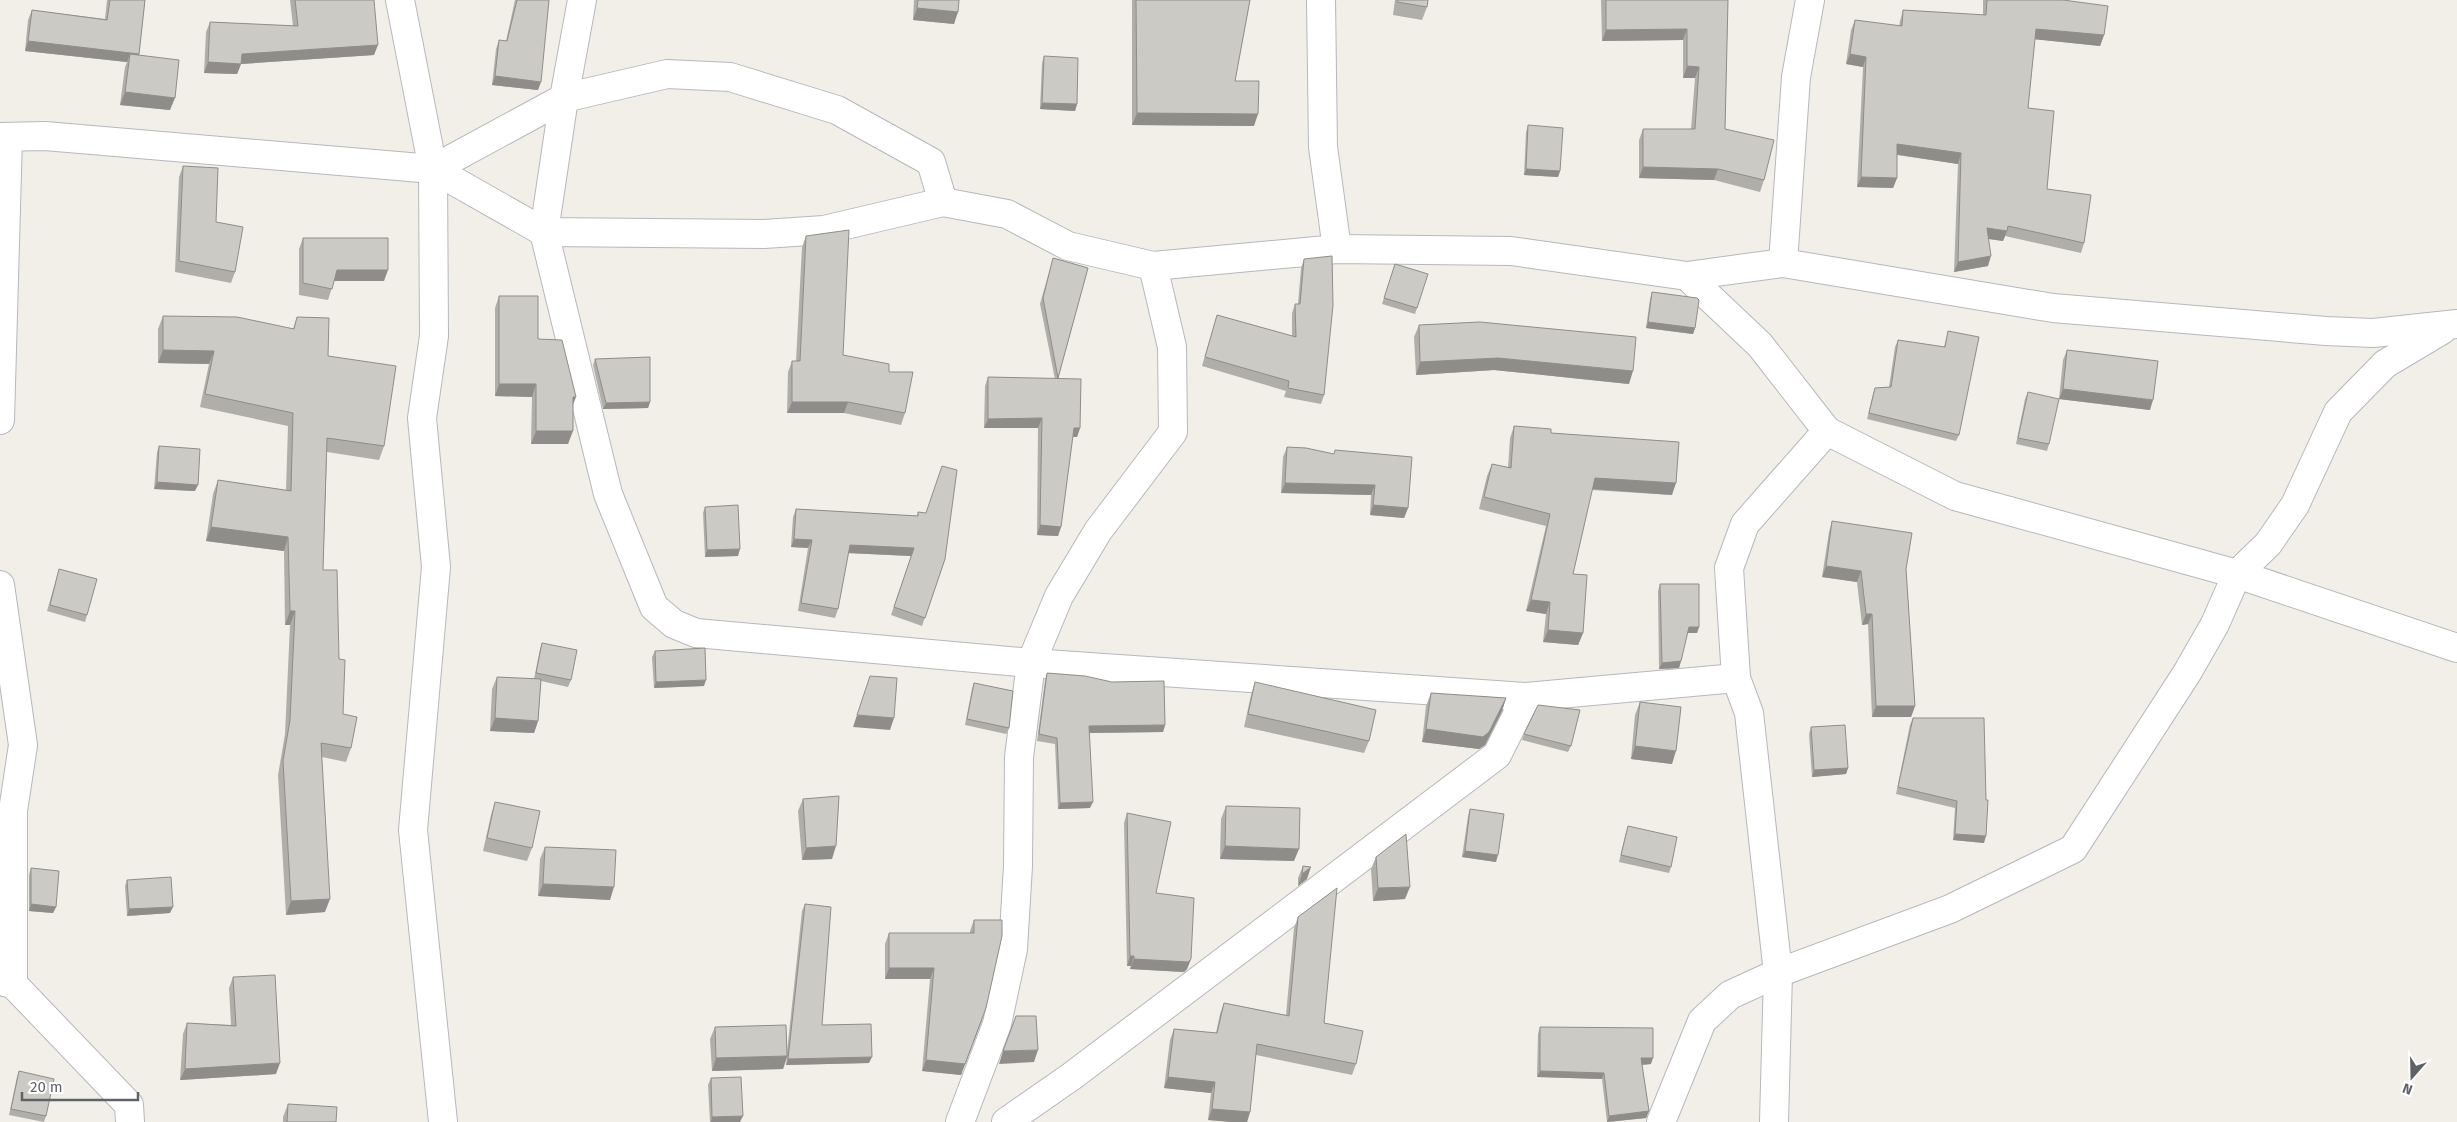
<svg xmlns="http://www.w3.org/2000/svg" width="2457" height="1122" viewBox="0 0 2457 1122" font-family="'Fira Sans',sans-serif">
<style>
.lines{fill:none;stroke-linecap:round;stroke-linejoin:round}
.minor-casing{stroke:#b5b8bc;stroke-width:30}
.minor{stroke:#fff;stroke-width:28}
.wall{fill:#afaea9}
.shaded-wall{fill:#8f8d8a}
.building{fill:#cccac5;stroke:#8f8d8a}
</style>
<rect width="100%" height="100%" fill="#f1efe8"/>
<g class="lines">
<defs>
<g id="minor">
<polyline points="400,0 433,169 434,336 422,418 436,567 413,830 443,1122"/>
<polyline points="582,0 564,98 544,232 608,494 654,607 674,624 696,633 1031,663 1526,697 1736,678"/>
<polyline points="1321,0 1323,147 1337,249"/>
<polyline points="0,137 45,136 433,169 544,232 764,234 824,230 943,202 1007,214 1068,246 1153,266 1337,249 1511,251 1687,276 1783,263 2053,308 2326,331 2373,333 2457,324"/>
<polyline points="433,169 564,98 667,74 730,77 837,110 931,162 943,202"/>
<polyline points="1783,263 1796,77 1810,0"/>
<polyline points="1687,276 1760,345 1827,431 1955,496 2237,574 2457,648"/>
<polyline points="0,420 8,137"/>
<polyline points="0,585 23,745 13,811 13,984"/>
<polyline points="0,981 13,984 129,1105 130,1122"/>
<polyline points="960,1122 997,1024 1013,949 1018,866 1019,757 1031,663 1059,596 1098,531 1173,432 1172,347 1153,266"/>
<polyline points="1006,1122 1072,1076 1497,755 1526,697"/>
<polyline points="1661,1122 1702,1021 1730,995 1778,973 1950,909 2073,849 2187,673 2215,624 2237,574 2268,544 2295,505 2338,412 2385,364 2442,330"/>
<polyline points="1774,1122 1778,973 1749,713 1736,678 1729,568 1745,524 1827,431"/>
</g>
</defs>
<!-- minor casing -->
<use href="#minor" class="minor-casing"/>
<!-- minor -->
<use href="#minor" class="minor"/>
</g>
<!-- wall -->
<g class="wall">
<polygon points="107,0 145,0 139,55 170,110 120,105 125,67 127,62 25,51 28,20 32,10 105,19"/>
<polygon points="290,0 374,0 374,55 241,64 237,74 204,73 206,32 210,22 293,26"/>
<polygon points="515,0 549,0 538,90 492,85 496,49 499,40 506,41"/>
<polygon points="914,0 959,0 954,24 913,20"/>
<polygon points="1132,0 1250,0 1235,81 1254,126 1132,125"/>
<polygon points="1395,0 1428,0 1427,7 1422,20 1393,15"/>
<polygon points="1601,0 1728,0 1725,129 1764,180 1760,192 1714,180 1639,178 1639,140 1643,129 1691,129 1695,78 1683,78 1683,40 1602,41"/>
<polygon points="1983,0 2063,0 2104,35 2100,46 2035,39 2028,108 2047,189 2084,243 2081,253 2005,236 2003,241 1988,239 1988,266 1954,272 1958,164 1897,155 1897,178 1893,188 1857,187 1863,67 1846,64 1851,30 1855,20 1899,26 1900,21 1903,10 1983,15"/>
<polygon points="1044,56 1077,104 1075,111 1040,109 1042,63"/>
<polygon points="1528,125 1560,171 1558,177 1524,175 1526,132"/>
<polygon points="183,166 216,222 235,272 231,283 175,272 179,177"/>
<polygon points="806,236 843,355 889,372 905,413 901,425 844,413 787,413 788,372 792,361 796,361 802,247"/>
<polygon points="303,238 384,281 334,281 328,300 299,295 299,249"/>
<polygon points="1053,258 1088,268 1058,379 1080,428 1077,437 1072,437 1061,527 1058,536 1037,535 1038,428 984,428 985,386 988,377 1055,379 1040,304"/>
<polygon points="1304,259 1324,395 1321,404 1284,397 1286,391 1202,366 1217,315 1292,336 1292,313 1295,304 1298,304 1301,268"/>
<polygon points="1395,264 1417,308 1415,314 1382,304"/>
<polygon points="1652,292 1695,328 1693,334 1646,328 1650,299"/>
<polygon points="499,296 538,339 573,405 568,444 531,444 532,397 495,396 495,308"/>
<polygon points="163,316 293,329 297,317 328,356 384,446 379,460 327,452 323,570 339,659 343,714 351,748 346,762 322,757 325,912 286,915 278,775 285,734 290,625 285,625 284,551 206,541 213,494 218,480 286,490 288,426 200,407 209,364 158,363 158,329"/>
<polygon points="1419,325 1629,384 1494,370 1416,375 1414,337"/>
<polygon points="1948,331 1959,435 1956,441 1867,419 1873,394 1875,388 1889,387 1895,347 1898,340 1944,347"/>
<polygon points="2067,350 2150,410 2059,399 2063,360"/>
<polygon points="595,359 650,402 648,408 603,409 593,365"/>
<polygon points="2028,392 2049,444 2047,451 2016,444 2025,399"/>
<polygon points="1514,426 1551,433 1672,495 1592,490 1573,574 1583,633 1578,645 1543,642 1546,614 1526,611 1546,526 1479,509 1487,476 1492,464 1508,468 1510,438"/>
<polygon points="159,446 195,491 154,489 157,452"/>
<polygon points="1287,447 1334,454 1408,508 1404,518 1370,515 1371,495 1281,493 1283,457"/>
<polygon points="705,507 738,556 705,557 703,513"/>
<polygon points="796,509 917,516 918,512 945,559 922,626 891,615 911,556 848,553 838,609 835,618 798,611 808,548 791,547 793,517"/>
<polygon points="1832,521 1906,569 1915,706 1911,717 1872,717 1868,624 1862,625 1857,582 1822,577 1829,532"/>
<polygon points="59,569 87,615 85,622 47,611"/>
<polygon points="1660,584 1699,627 1697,633 1687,633 1681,661 1679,668 1659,669 1658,591"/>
<polygon points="542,643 571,680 568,687 541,681 538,721 534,733 490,731 492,689 497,677 534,679 540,649"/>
<polygon points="655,651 704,686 654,688 652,657"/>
<polygon points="1047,673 1165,725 1163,732 1089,733 1090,808 1058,809 1055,744 1037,741 1045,680"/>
<polygon points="1255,682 1369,741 1364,753 1244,727 1251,695"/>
<polygon points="974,683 1009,728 1006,734 965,725 972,689"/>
<polygon points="1431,693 1506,698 1502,711 1485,745 1479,749 1422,742 1426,706"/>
<polygon points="1640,702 1672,764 1631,759 1635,715"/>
<polygon points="1913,718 1984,843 1953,840 1955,808 1896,794 1910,725"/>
<polygon points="1811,727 1848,768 1846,774 1812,777 1809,734"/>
<polygon points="1524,734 1571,746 1568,752 1522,740"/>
<polygon points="803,799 832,859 802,860 798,811"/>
<polygon points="495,802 532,848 527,861 483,851 491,815"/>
<polygon points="1226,806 1294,861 1220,859 1221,819"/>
<polygon points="1470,809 1496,862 1462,857 1468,816"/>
<polygon points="1127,813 1156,893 1191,959 1187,969 1184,972 1130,969 1131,966 1127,966 1124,823"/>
<polygon points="1628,826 1671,867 1669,873 1619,862 1626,832"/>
<polygon points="545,847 610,900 538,896 540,859"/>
<polygon points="1376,857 1405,899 1373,901 1371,869"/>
<polygon points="1303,866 1307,879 1298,886 1298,878"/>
<polygon points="31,868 56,907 53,913 29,911 29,875"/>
<polygon points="127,880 170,913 127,916 125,886"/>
<polygon points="805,904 822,1025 869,1063 786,1065 787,1058 783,1069 712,1071 710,1039 715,1027 787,1052 802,911"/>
<polygon points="1298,917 1324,1023 1356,1064 1352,1075 1256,1055 1250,1112 1247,1122 1232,1122 1208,1120 1211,1093 1164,1088 1170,1040 1174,1029 1216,1033 1220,1014 1224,1003 1286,1015 1294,928"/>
<polygon points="974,920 1002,920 961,1075 922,1071 930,979 885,979 885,944 889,933 970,933 970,931"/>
<polygon points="233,977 276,1074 180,1080 183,1034 187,1023 231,1025 229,988"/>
<polygon points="1540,1027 1651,1064 1642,1065 1649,1111 1646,1118 1607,1122 1602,1079 1537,1077 1538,1034"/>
<polygon points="19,1071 46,1116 44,1122 9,1115 17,1077"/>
<polygon points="711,1078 740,1122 710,1122 708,1085"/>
<polygon points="288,1104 336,1122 283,1122 283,1117"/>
</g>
<!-- shaded-wall -->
<g class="shaded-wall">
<polygon points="917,8 958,12 954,24 913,20"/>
<polygon points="1687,29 1683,40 1602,41 1606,30"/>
<polygon points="2036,29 2104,35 2100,46 2032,39"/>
<polygon points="28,41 139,54 136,63 130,54 127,62 25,51"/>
<polygon points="378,45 374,55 241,64 237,74 204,73 208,62 242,54"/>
<polygon points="1850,54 1866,57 1863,67 1846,64"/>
<polygon points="1687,66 1699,67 1695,78 1683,78"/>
<polygon points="495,76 541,82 538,90 492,85"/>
<polygon points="125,92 175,98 170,110 120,105"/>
<polygon points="1042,103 1077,104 1075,111 1040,109"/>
<polygon points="1137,113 1258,114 1254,126 1132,125"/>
<polygon points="1897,144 1961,153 1958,164 1893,154"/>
<polygon points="1643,167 1718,169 1714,180 1639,178"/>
<polygon points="1526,169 1560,171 1558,177 1524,175"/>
<polygon points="1861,177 1897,178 1893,188 1857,187"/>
<polygon points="1987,228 2007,231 2003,241 1983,238"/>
<polygon points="1991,256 1988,266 1954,272 1958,262"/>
<polygon points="337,270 388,270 384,281 333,281"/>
<polygon points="1648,322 1695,328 1693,334 1646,328"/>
<polygon points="163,350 214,351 209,364 158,363"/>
<polygon points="1498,358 1633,371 1629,384 1494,370 1416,375 1420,362"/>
<polygon points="499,384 536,384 532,397 495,396"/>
<polygon points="2063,389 2153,400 2150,410 2059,399"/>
<polygon points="573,397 576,397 571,410"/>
<polygon points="650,402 648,408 603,409 606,403"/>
<polygon points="792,402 848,402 844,413 787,413"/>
<polygon points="1042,418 1038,428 984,428 988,419"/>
<polygon points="1074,428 1080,428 1077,437 1070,437"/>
<polygon points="536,431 573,431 568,444 531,444"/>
<polygon points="1595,478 1676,483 1672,495 1591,489"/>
<polygon points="157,482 198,485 195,491 154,489"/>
<polygon points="1285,483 1375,485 1371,495 1281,493"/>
<polygon points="1373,505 1408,508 1404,518 1370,515"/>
<polygon points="1040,525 1061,527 1058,536 1037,535"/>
<polygon points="211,527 288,537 284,551 206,541"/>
<polygon points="794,539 812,540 808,548 791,547"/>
<polygon points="850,545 914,548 911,556 847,553"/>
<polygon points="740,549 738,556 705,557 707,550"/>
<polygon points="1826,566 1861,571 1857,582 1822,577"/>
<polygon points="1531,600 1550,602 1546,614 1526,611"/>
<polygon points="290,611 295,611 290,625 285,625"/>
<polygon points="1866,614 1872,614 1868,624 1862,625"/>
<polygon points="1689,627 1699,627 1697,633 1687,633"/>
<polygon points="1548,630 1583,633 1578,645 1543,642"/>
<polygon points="1681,661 1679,668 1659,669 1662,663"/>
<polygon points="706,680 704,686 654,688 656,682"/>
<polygon points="1506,698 1502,711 1485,745 1479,749 1422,742 1426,729"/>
<polygon points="1876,706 1915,706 1911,717 1872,717"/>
<polygon points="857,715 894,718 890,730 853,727"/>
<polygon points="495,718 538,721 534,733 490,731"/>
<polygon points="1165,725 1163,732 1087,733 1089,726"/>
<polygon points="1635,746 1676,751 1672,764 1631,759"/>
<polygon points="1848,768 1846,774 1812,777 1814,770"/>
<polygon points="1093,802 1090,808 1058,809 1060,803"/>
<polygon points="1955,834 1986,836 1984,843 1953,840"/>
<polygon points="836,846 832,859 802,860 806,848"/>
<polygon points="1225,846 1299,849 1294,861 1220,859"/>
<polygon points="1465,851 1498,855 1496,862 1462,857"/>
<polygon points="1311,867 1307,879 1298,886 1302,874"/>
<polygon points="543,884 614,887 610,900 538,896"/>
<polygon points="1410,887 1405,899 1373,901 1378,888"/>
<polygon points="330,899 325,912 286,915 291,901"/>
<polygon points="31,904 56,907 53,913 29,911"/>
<polygon points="173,907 170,913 127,916 129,909"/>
<polygon points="1130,956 1134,956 1131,966 1127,966"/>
<polygon points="1134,959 1191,959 1187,969 1184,972 1130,969"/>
<polygon points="889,968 934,968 930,979 885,979"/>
<polygon points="982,1020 961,1075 922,1071 926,1060"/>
<polygon points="1038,1050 1034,1062 999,1064 1003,1051"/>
<polygon points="787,1056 783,1069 712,1071 716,1058"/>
<polygon points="872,1057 869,1063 786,1065 788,1059"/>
<polygon points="1641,1058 1653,1058 1651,1064 1639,1065"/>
<polygon points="280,1063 276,1074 180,1080 185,1069"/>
<polygon points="1540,1071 1604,1073 1602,1079 1537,1077"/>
<polygon points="1168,1077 1215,1082 1211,1093 1164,1088"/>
<polygon points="1212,1109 1250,1112 1247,1122 1232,1122 1208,1120"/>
<polygon points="1649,1111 1646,1118 1607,1122 1609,1116"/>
<polygon points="743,1116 740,1122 711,1122 712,1117"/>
</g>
<!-- building -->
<g class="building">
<polygon points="110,0 145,0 139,54 28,41 32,10 107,20"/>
<polygon points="295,0 374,0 378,45 242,54 241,64 208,62 210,22 298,26"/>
<polygon points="517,0 549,0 541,82 495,76 499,40 507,41"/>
<polygon points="918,0 959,0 958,12 917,8"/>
<polygon points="1136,0 1250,0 1235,81 1259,81 1258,114 1137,113"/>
<polygon points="1398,0 1428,0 1427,7 1397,2"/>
<polygon points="1606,0 1728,0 1725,129 1774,140 1764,180 1718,169 1643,167 1643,129 1695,129 1699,67 1687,66 1687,29 1606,30"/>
<polygon points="1987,0 2063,0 2108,6 2104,35 2036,29 2028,108 2054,111 2047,189 2091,195 2084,243 2008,226 2007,231 1987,228 1991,256 1958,262 1961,153 1897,144 1897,178 1861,177 1866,57 1850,54 1855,20 1902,26 1903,10 1986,15"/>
<polygon points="130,54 179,60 175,98 125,92"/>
<polygon points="1044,56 1078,58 1077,104 1042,103"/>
<polygon points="1528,125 1563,128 1560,171 1526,169"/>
<polygon points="183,166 218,168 216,222 243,227 235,272 179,261"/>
<polygon points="849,230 843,355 889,364 889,372 913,372 905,413 848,402 792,402 792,361 800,361 806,236"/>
<polygon points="303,238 388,238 388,270 337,270 332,289 303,283"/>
<polygon points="1332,256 1333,305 1324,395 1288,388 1289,381 1205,357 1217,315 1296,337 1295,304 1300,304 1304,259"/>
<polygon points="1053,258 1088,268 1058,378 1043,298"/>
<polygon points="1395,264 1428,274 1417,308 1384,298"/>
<polygon points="1652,292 1697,298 1699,300 1695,328 1648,322"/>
<polygon points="499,296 538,296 538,339 562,340 576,397 573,397 573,431 536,431 536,384 499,384"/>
<polygon points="163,316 237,317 294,329 297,317 329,318 328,356 396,366 384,446 327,438 323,570 337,570 339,659 345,660 343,714 357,717 351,748 321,743 330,899 291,901 283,761 290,720 295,611 290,611 288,537 211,527 218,480 291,491 293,413 205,394 214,351 163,350"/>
<polygon points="1480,322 1636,337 1633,371 1498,358 1420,362 1419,325"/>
<polygon points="1948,331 1979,337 1959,435 1869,413 1875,388 1891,387 1898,340 1945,347"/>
<polygon points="2067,350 2158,361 2153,400 2063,389"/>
<polygon points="650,357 650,402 606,403 595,359"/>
<polygon points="988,377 1081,379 1080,428 1074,428 1061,527 1040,525 1042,418 988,419"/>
<polygon points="2028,392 2059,399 2049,444 2018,438"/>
<polygon points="1514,426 1551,429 1551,433 1679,442 1676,483 1595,478 1573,574 1587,575 1583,633 1548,630 1550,602 1531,600 1550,514 1484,497 1492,464 1511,468"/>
<polygon points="159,446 200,449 198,485 157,482"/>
<polygon points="1287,447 1306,448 1334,454 1335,450 1412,457 1408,508 1373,505 1375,485 1285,483"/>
<polygon points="942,466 957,470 945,559 925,618 894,607 914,548 850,545 838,609 801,603 812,540 794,539 796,509 918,516 918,512 926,513"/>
<polygon points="738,505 740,549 707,550 705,507"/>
<polygon points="1832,521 1912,533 1906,569 1915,706 1876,706 1872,614 1866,614 1861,571 1826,566"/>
<polygon points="59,569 97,579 87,615 50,605"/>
<polygon points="1660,584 1699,584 1699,627 1689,627 1681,661 1662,663"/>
<polygon points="542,643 577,650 571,680 536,673"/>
<polygon points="705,648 706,680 656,682 655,651"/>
<polygon points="1047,673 1085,676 1112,682 1164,681 1165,725 1089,726 1093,802 1060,803 1057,738 1039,734"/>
<polygon points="870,676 897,678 894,718 857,715"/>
<polygon points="497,677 541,679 538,721 495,718"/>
<polygon points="1255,682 1376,710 1369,741 1248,714"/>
<polygon points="974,683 1013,691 1009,728 967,719"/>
<polygon points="1431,693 1506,698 1489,732 1483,737 1426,729"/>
<polygon points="1640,702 1681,707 1676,751 1635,746"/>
<polygon points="1538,705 1580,710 1571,746 1524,734"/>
<polygon points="1913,718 1984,718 1986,800 1988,800 1986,836 1955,834 1957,801 1898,787"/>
<polygon points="1845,725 1848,768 1814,770 1811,727"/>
<polygon points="839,796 836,846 806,848 803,799"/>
<polygon points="495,802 540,811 532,848 487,838"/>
<polygon points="1226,806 1300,808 1299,849 1225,846"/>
<polygon points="1470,809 1504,814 1498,855 1465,851"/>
<polygon points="1127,813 1171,822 1156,893 1194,898 1191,959 1188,962 1134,959 1134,956 1130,956"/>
<polygon points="1628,826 1677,837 1671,867 1621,855"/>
<polygon points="1406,834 1410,887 1378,888 1376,857"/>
<polygon points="545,847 616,850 614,887 543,884"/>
<polygon points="1303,866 1311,867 1302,874"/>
<polygon points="31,868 59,871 56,907 31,904"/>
<polygon points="171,877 173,907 129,909 127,880"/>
<polygon points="1337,888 1324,1023 1363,1031 1356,1064 1257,1044 1250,1112 1212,1109 1215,1082 1168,1077 1174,1029 1217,1033 1224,1003 1289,1016 1298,917"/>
<polygon points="805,904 831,907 822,1025 871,1024 872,1057 788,1059"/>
<polygon points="974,920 1002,920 1002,936 986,1008 965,1064 926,1060 934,968 889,968 889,933 974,933"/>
<polygon points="275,975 280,1063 185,1069 187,1023 236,1026 233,977"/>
<polygon points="1016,1016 1036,1016 1038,1050 1003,1051"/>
<polygon points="786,1025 787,1056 716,1058 715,1027"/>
<polygon points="1540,1027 1653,1028 1653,1058 1641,1058 1649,1111 1609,1116 1604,1073 1540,1071"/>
<polygon points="19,1071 54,1079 46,1116 11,1109"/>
<polygon points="741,1077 743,1116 712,1117 711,1078"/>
<polygon points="288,1104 337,1107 336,1122 287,1122"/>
</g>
<!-- north arrow -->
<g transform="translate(2412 1077) rotate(200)" stroke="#ffffff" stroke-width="4" paint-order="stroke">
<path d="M0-4L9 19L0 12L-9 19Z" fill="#5f6368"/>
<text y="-8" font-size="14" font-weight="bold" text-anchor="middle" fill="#5f6368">N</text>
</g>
<!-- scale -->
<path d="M22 1092v8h116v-8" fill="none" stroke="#5f6368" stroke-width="2.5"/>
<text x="30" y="1092" font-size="15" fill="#5f6368" stroke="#ffffff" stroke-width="4" paint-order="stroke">20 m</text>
</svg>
